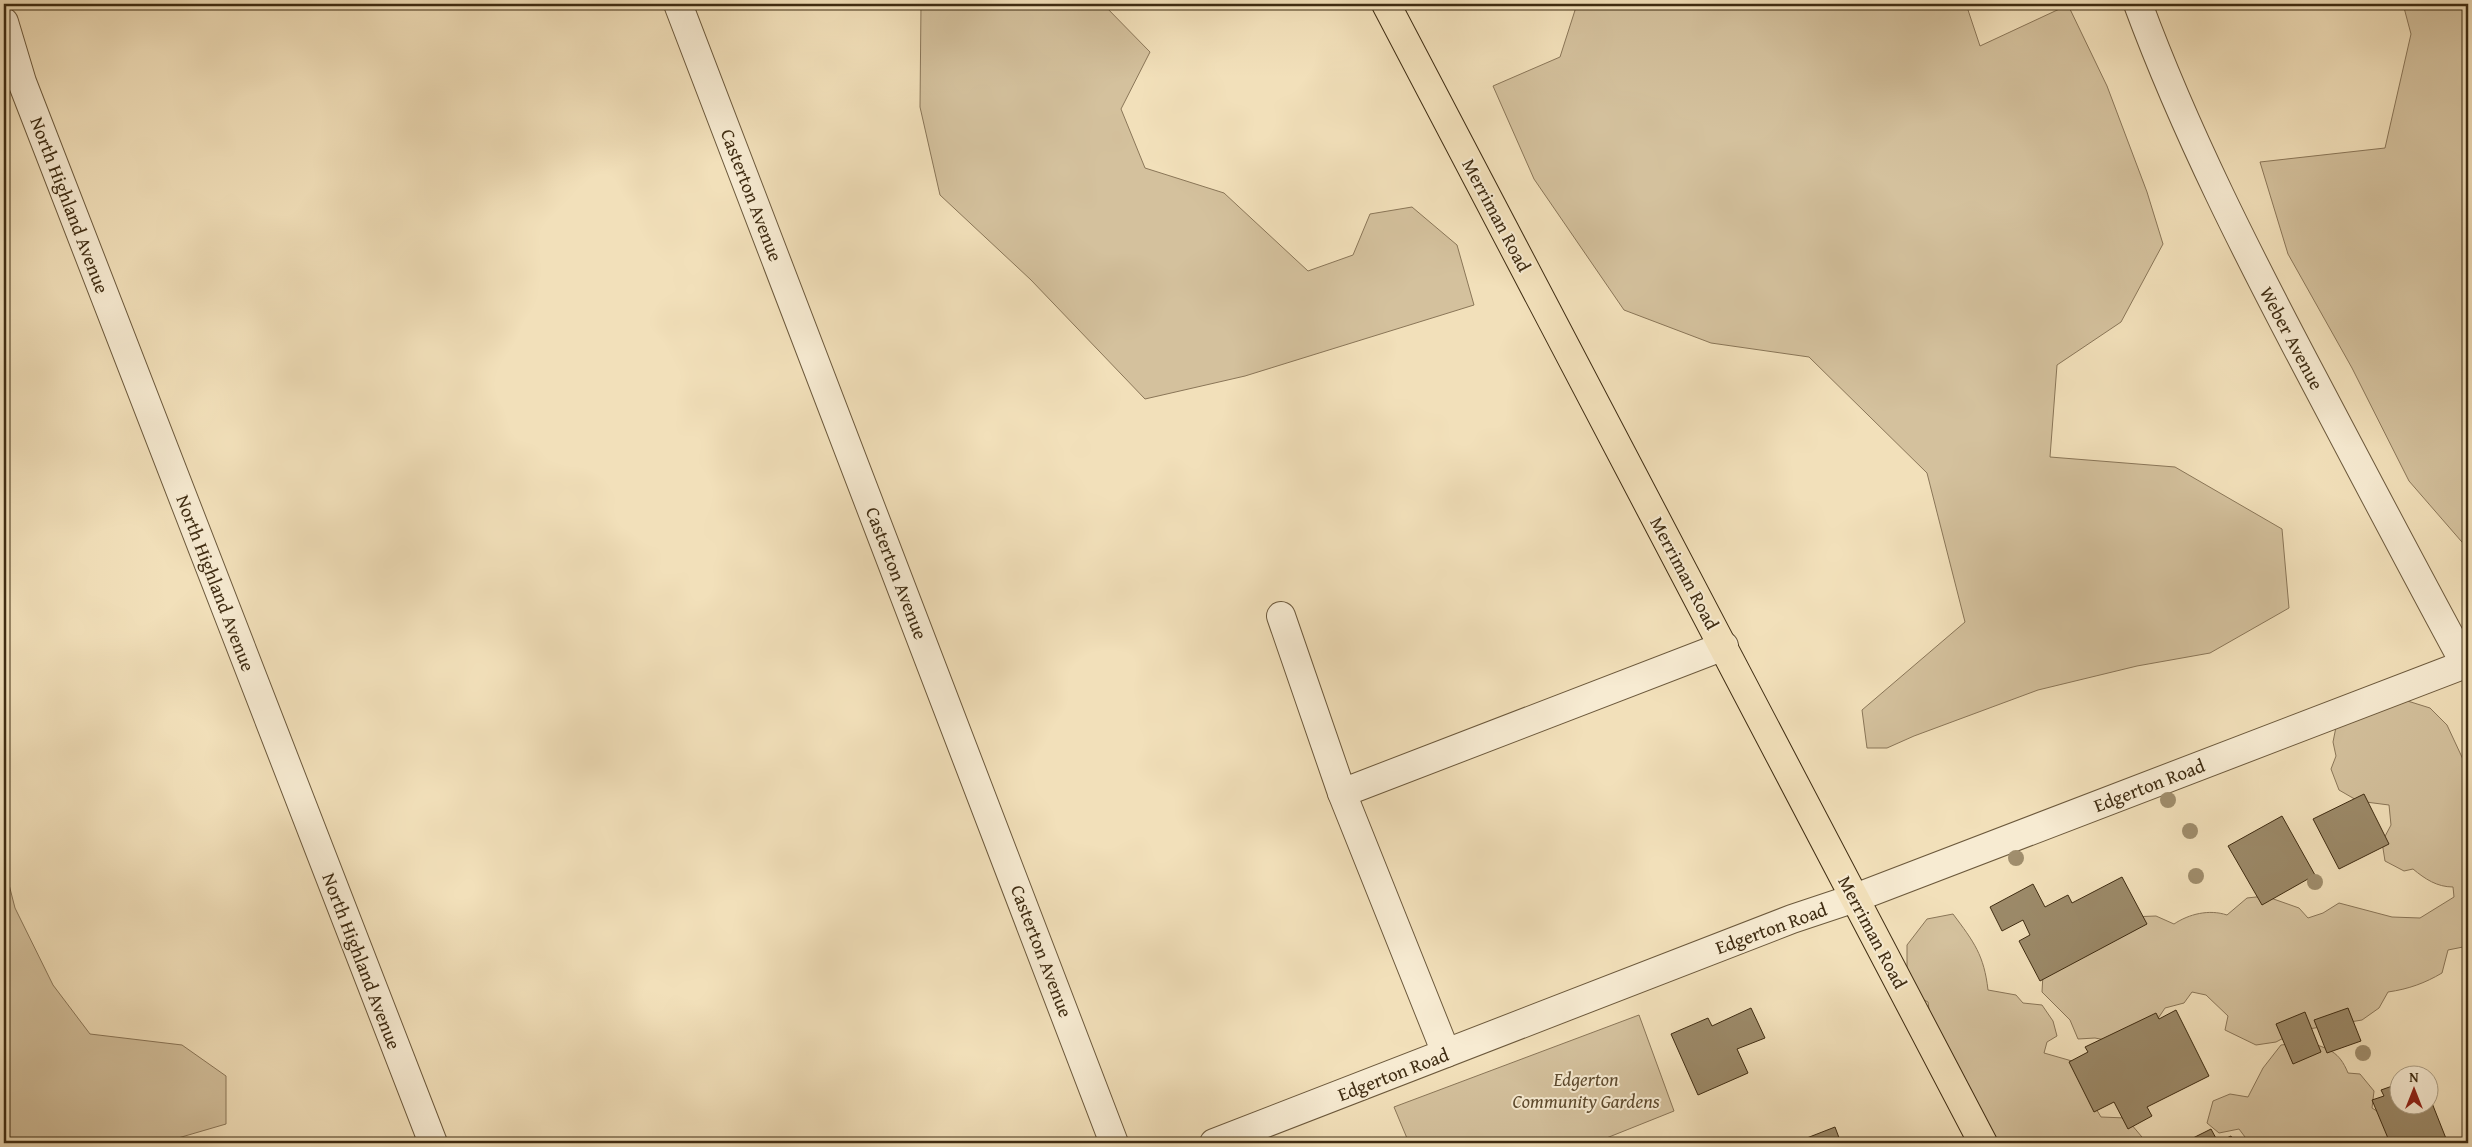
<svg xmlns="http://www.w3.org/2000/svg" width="2472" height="1147" viewBox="0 0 2472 1147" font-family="'Gentium Book Plus',serif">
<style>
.green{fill:#d4c19d;stroke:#8a7658}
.building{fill:#9c8a69;stroke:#3f2c12}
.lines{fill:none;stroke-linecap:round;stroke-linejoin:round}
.minor-casing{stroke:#6c593c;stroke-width:30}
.major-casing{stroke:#3f2c12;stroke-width:30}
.minor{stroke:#f7ebd2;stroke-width:28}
.major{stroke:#f2e0ba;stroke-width:28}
.tree{fill:#a08e6d}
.labels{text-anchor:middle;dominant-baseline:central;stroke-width:4;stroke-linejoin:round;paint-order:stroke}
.street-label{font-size:19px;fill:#3f2c12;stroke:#f7ebd2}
.park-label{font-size:19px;font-style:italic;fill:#5d4a2e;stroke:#f7ebd2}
</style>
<rect width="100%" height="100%" fill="#f2e0ba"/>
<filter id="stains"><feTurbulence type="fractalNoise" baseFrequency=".004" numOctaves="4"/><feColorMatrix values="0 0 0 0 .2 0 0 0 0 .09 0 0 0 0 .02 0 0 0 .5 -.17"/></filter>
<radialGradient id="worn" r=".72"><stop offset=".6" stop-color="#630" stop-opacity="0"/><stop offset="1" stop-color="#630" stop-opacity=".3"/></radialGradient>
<!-- green -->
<g class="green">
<polygon points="921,4 1103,4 1150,52 1121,109 1145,168 1224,193 1308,271 1353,255 1370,214 1412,207 1457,245 1474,305 1245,376 1145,399 1031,280 940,195 920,107"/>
<polygon points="1577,4 1966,4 1980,46 2068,5 2107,86 2147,192 2163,244 2121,322 2057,365 2050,457 2175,467 2282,529 2289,608 2210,653 2137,666 2038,690 1914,736 1887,748 1867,748 1862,710 1965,622 1927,473 1809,357 1711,343 1624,310 1534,179 1493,86 1560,57"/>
<polygon points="2403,4 2468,4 2468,549 2409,481 2352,368 2288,254 2260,162 2385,148 2411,34"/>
<path d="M2398,698L2430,708L2447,725L2468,770V946L2448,950L2442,973C2425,983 2409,989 2388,992L2379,1008L2362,1020L2297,1031L2276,1042L2256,1045L2225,1030L2228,1016L2206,995L2192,992L2184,1003L2165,1008L2155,1023L2110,1041L2095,1038L2078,1039L2070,1020L2042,992L2043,974L2129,917L2156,916L2174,924C2189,914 2209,909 2227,915L2247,898L2265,896L2299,908L2308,918L2323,913L2339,903L2392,917L2420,918L2454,897L2453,887C2437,887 2425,879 2413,869L2404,871L2385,861L2382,842L2391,825L2389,805L2358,801L2339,790L2331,769L2336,756L2333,742L2336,727Z"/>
<polygon points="4,865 15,908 53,985 90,1034 182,1045 226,1076 226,1124 161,1143 4,1143"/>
<path d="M1953,914C1974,942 1984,955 1988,990L2016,995L2023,1003L2042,1005L2053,1021L2057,1036L2047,1042L2044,1053L2079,1063L2092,1102L2101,1117L2126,1118L2147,1143H1991L1931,1023L1928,1002L1910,993L1907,974V945L1927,919Z"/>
<polygon points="1639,1015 1674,1111 1594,1143 1409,1143 1394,1107"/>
<path d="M2308,1042C2329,1049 2339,1051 2348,1073L2360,1074L2374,1091L2372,1108C2387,1116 2390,1128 2396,1143H2255L2248,1141L2239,1129L2219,1133L2207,1123L2213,1101L2230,1094L2248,1097L2263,1068L2281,1045Z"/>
</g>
<!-- building -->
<g class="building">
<polygon points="2364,794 2389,844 2339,869 2313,819"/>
<polygon points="2282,816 2315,875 2262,905 2228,846"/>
<polygon points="2122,877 2147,924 2040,981 2019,941 2030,935 2023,920 2002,931 1990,907 2033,884 2045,907 2068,895 2072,903"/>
<polygon points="1751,1008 1765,1038 1737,1049 1748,1073 1698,1095 1671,1034 1708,1018 1712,1026"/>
<polygon points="2348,1008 2361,1041 2327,1053 2314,1020"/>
<polygon points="2176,1010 2209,1076 2147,1107 2152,1116 2128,1129 2114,1102 2094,1112 2069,1062 2088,1052 2085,1047 2156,1013 2159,1019"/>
<polygon points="2305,1012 2321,1052 2293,1064 2276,1024"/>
<polygon points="2400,1077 2400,1104 2430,1104 2430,1098 2447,1141 2440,1143 2406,1143 2405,1141 2390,1143 2372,1100 2384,1096 2381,1090 2398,1084 2396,1079"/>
<polygon points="1835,1127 1841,1143 1794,1143"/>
<polygon points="2211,1129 2218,1142 2231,1136 2235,1143 2183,1143"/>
</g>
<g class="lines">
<defs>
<g id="minor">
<polyline points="678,4 1114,1143"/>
<path d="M2138,4C2186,134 2249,257 2314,380C2364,475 2414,570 2465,664"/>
<polyline points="4,22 22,82 433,1143"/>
<polyline points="1281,616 1342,793 1446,1053"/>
<polyline points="1342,793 1724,646"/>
<polyline points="1214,1143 1792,919 1855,898 2468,663"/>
</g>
<polyline id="major" points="1386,4 1983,1143"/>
</defs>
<!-- minor casing -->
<use href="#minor" class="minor-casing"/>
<!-- major casing -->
<use href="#major" class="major-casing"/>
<!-- minor -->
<use href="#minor" class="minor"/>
<!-- major -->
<use href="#major" class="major"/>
</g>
<!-- trees -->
<g class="tree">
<circle cx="2168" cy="800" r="8"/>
<circle cx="2190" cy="831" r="8"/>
<circle cx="2016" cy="858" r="8"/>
<circle cx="2196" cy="876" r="8"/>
<circle cx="2315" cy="882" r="8"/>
<circle cx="2363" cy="1053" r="8"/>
</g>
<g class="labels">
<!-- street labels -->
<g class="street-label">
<text transform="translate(752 195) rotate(69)">Casterton Avenue</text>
<text transform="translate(70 205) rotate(69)">North Highland Avenue</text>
<text transform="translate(1497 215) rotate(62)">Merriman Road</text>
<text transform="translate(2292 338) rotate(62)">Weber Avenue</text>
<text transform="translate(897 573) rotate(69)">Casterton Avenue</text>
<text transform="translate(1685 573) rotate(62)">Merriman Road</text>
<text transform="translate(216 583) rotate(69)">North Highland Avenue</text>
<text transform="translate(2149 785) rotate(-21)">Edgerton Road</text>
<text transform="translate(1771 928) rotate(-20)">Edgerton Road</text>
<text transform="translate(1873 932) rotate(62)">Merriman Road</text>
<text transform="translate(1042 951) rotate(69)">Casterton Avenue</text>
<text transform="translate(362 961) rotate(69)">North Highland Avenue</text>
<text transform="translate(1393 1074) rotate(-21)">Edgerton Road</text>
</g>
<!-- park labels -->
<g class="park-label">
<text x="1586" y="1079">Edgerton<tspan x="1586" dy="22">Community Gardens</tspan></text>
</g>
</g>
<!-- margin -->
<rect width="2472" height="1147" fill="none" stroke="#f2e0ba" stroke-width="20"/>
<rect x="5" y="5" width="2462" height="1137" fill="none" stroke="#3f2c12" stroke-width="2.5"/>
<rect x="10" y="10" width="2452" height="1127" fill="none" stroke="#3f2c12"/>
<!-- north arrow -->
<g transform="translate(2414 1090)"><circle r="24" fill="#f7ebd2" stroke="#ad9f85"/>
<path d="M0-4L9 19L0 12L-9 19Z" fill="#8f2418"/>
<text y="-8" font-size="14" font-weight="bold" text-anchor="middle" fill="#3f2c12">N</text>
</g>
<rect width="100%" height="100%" filter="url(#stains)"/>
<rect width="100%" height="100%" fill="url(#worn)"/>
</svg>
